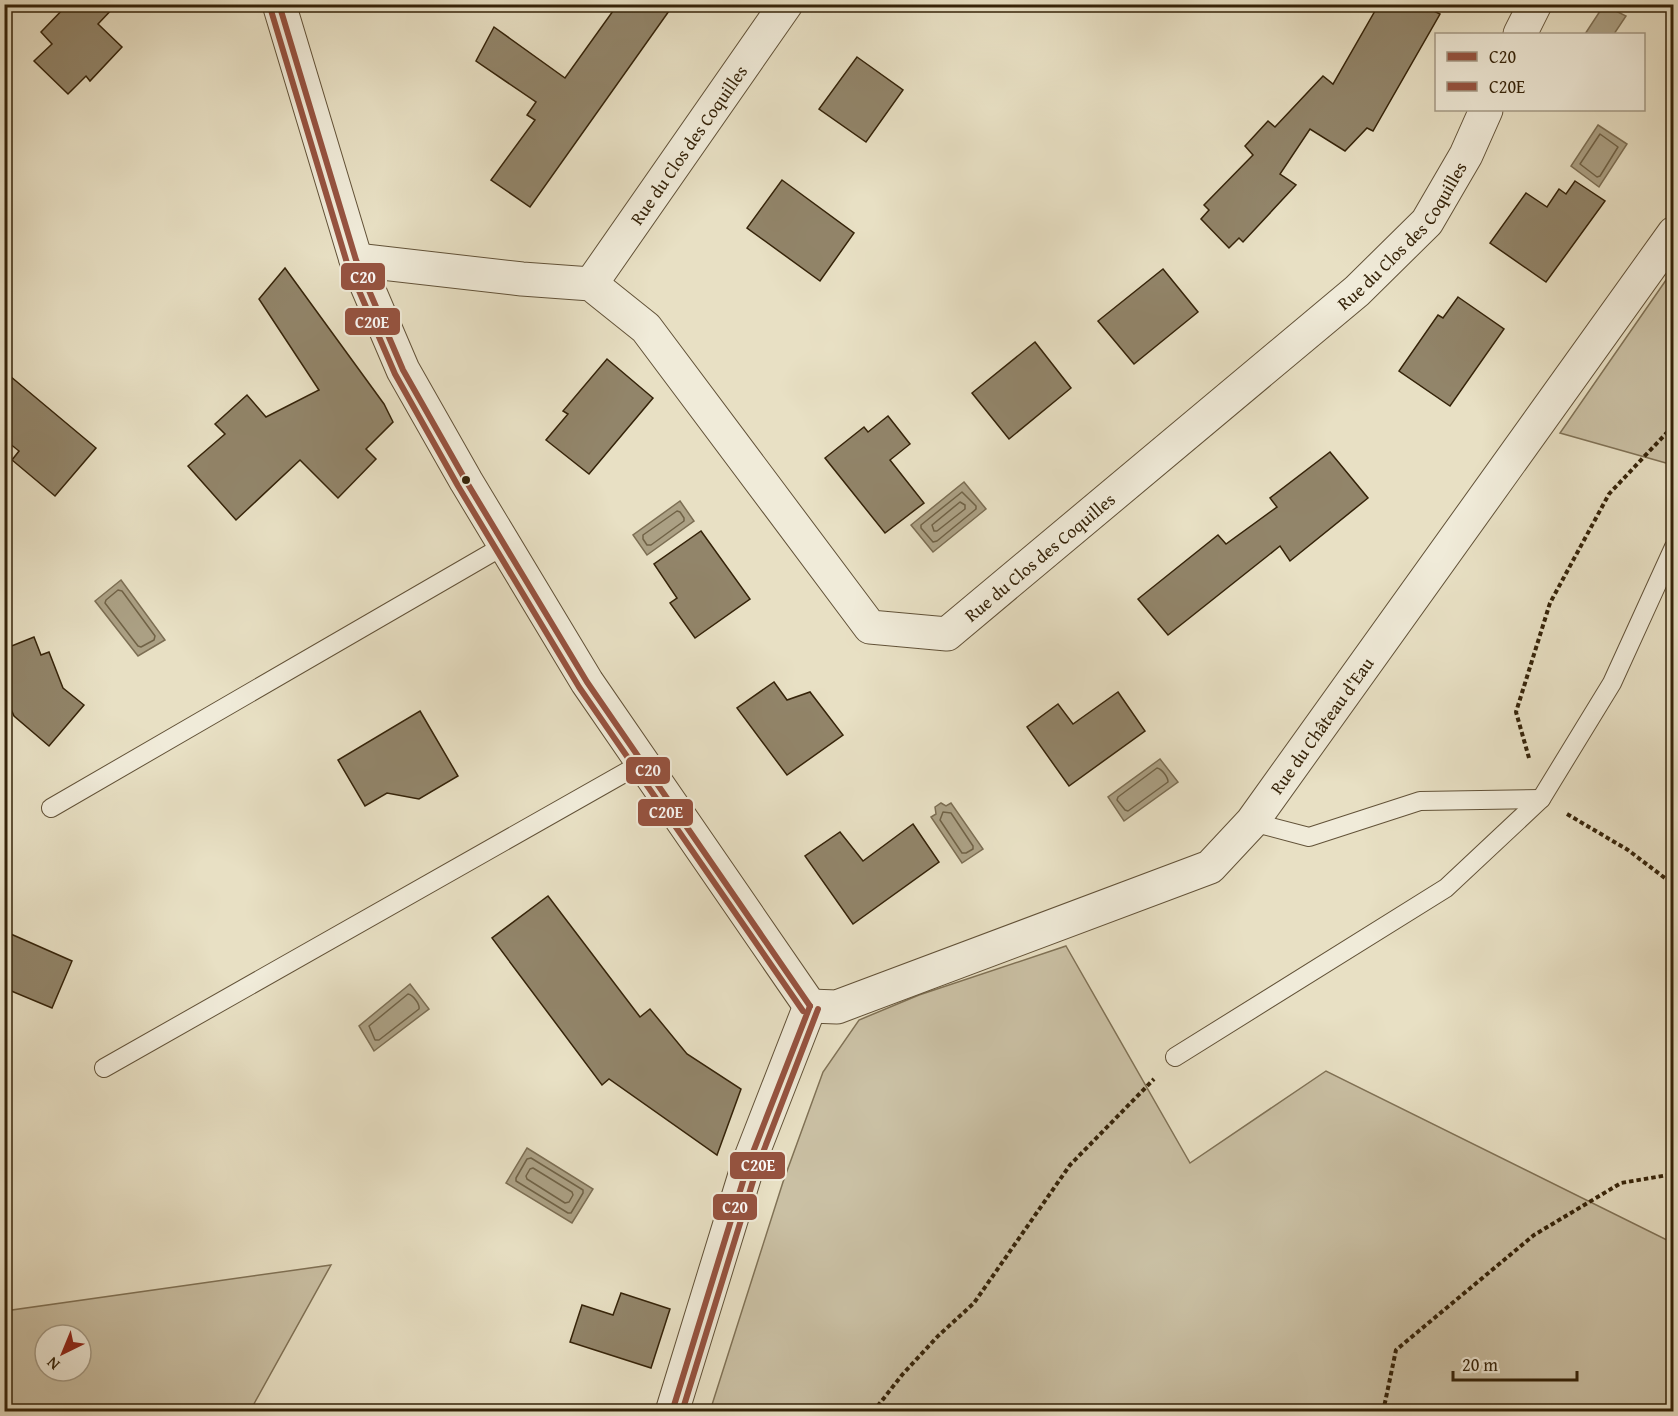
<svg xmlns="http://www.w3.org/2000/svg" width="1678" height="1416" viewBox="0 0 1678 1416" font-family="'Gentium Book Plus',serif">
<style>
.green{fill:#cac0a4;stroke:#807256;stroke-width:1.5;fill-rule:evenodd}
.water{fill:#aba084;stroke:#7c6e53;stroke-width:1.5}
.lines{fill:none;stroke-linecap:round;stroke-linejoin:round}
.shore{stroke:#706246;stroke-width:1.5}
.building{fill:#92856a;stroke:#352309;stroke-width:1.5}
.service-casing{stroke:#625238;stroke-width:20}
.minor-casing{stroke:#625238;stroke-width:35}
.path{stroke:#352309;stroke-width:4;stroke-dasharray:4.5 3;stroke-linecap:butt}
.service{stroke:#f0ebd9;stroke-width:18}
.minor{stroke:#f0ebd9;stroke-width:33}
.bus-1-casing{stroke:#f0ebd9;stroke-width:10}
.bus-2-casing{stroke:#f0ebd9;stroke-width:10}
.bus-1{stroke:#965340;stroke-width:6}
.bus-2{stroke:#965340;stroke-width:6}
.bus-dot{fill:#352309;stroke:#f0ebd9;stroke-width:2}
.labels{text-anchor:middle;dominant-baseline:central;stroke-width:6;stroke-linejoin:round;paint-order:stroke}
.street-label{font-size:18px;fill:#352309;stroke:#f0ebd9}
.line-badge{stroke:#f0ebd9;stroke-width:2}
.badge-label{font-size:16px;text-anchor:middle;font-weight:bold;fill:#fff}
</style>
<rect width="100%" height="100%" fill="#e8e0c4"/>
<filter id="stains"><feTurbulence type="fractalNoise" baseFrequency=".00333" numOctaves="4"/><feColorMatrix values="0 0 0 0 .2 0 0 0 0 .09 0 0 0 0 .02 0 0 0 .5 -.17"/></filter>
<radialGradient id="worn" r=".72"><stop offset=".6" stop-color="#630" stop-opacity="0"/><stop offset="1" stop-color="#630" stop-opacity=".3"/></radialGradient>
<!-- green -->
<g class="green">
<polygon points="1673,270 1673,465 1560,433"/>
<polygon points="1066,946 1190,1163 1326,1071 1673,1243 1673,1411 710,1411 783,1182 823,1072 859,1020 919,995"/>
<path d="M331,1265L250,1411H5V1311ZM45,1335H81V1371H45Z"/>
</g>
<!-- water -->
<g class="water">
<polygon points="1604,5 1626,16 1614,34 1585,34"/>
<polygon points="1598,125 1627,144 1599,187 1571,166"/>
<polygon points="964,482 986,509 933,552 911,525"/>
<polygon points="680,501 694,521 647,555 633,535"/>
<polygon points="121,580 165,640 138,656 95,601"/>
<polygon points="1160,759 1178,782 1124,821 1108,797"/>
<polygon points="941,803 946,806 951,803 983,849 962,863 931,817 936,814 935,807"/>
<polygon points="410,984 429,1009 374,1051 359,1026"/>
<polygon points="527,1148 593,1189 572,1223 506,1183"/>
</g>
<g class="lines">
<!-- shore -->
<g class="shore">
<polygon points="1600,134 1618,147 1600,176 1597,177 1580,164"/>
<polygon points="962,492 976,506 976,509 937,541 933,542 921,528 921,525"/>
<polygon points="960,502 965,505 965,509 937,531 934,531 932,525"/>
<polygon points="677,511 680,512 684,518 684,521 651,545 647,545 643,539 643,535"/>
<polygon points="118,590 122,591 155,636 154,640 141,647 138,646 105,603 106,600"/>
<path d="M1157,768C1162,769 1168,777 1168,782L1128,811L1125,810L1117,800L1118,797Z"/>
<polygon points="943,812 951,813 973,846 973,849 966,853 962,853 940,820"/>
<path d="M408,994C413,995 420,1004 419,1009L379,1040H375L369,1026Z"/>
<polygon points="531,1158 583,1190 583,1193 571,1213 568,1213 516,1181 516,1178 527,1159"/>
<polygon points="533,1168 572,1192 573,1195 569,1202 565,1203 527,1179 526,1176 530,1169"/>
</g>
</g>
<!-- building -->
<g class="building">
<polygon points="68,4 117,4 98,24 122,47 90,81 86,76 68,94 34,61 52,44 41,32"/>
<polygon points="618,4 674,4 530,207 491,180 535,120 527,115 536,102 476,61 494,27 565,78"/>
<polygon points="1379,4 1420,4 1440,14 1373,131 1367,128 1345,151 1310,129 1280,174 1296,185 1243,242 1239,238 1229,248 1201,219 1209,210 1204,205 1253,155 1245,146 1268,121 1275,127 1323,76 1333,84"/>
<polygon points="857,57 903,90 866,142 819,109"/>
<polygon points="782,180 854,233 820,281 747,228"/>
<polygon points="1575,181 1605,201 1546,282 1490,243 1526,193 1547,207 1559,189 1566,194"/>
<polygon points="285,268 384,404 393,422 366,449 376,459 338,498 300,460 236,520 188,466 225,434 215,424 247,395 266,417 319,390 259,299"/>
<polygon points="1163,269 1198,312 1134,364 1098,321"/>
<polygon points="1458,297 1504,329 1450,406 1399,371 1438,315 1443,318"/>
<polygon points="1035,342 1071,388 1009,439 972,393"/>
<polygon points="607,359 653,398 589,474 546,440 568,414 563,411"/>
<polygon points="4,371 96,448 55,496 12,460 19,451 4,439"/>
<polygon points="888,416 910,444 890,460 924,503 885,533 825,458 864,427 868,432"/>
<polygon points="1330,452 1368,498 1290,561 1280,546 1168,635 1138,599 1218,535 1226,544 1277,507 1270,498"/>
<polygon points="701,531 750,599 695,638 670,603 677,598 654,564"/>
<polygon points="34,637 41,655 49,652 63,688 84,705 49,746 14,716 4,693 4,649"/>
<polygon points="774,682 787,700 810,692 843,735 787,775 737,708"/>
<polygon points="1118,692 1145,731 1069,786 1027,727 1058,704 1073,724"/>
<polygon points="420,711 458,776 419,799 387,793 365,806 338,760"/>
<polygon points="913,824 939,862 853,924 805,856 840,832 863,861"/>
<polygon points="548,896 640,1017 650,1009 687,1054 741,1089 717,1155 609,1079 602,1085 492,938"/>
<polygon points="4,931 72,961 52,1008 4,988"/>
<polygon points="621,1293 670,1309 651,1368 570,1342 582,1305 613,1315"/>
</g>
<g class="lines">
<defs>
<g id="service">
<polyline points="51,808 505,545"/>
<polyline points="1252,822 1309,837 1420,801 1541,799"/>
<polyline points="1175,1057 1446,888 1541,799 1612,683 1674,547"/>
<polyline points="104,1068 642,763"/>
</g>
<g id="minor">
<polyline points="279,4 356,260 403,370 466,481 587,682 810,1006"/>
<polyline points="1520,34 1535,4"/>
<path id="s1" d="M356,260L522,279L591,284L646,328L870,627L947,634L1357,291L1427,222L1466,155L1486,110"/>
<path id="s2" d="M591,284L786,4"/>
<path id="s3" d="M810,1006L837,1007L1210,867L1252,822L1674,233"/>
<polyline points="672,1412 748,1165 810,1006"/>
</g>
</defs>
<!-- service casing -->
<use href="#service" class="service-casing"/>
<!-- minor casing -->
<use href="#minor" class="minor-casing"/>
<!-- path -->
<g class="path">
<polyline points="1529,758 1516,712 1550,603 1609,494 1674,425"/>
<polyline points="1567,814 1628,850 1674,885"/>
<polyline points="873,1412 902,1375 938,1336 974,1303 1070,1165 1154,1079"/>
<polyline points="1383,1412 1396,1350 1534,1235 1621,1183 1674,1174"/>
</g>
<!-- service -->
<use href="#service" class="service"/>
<!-- minor -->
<use href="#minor" class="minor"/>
<defs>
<g id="bus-1">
<polyline points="279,4 356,260 403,370 466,481 587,682 810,1006"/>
<polyline points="672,1412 748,1165 810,1006"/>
</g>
<g id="bus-2">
<polyline points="270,7 347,263 395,374 458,486 579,687 803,1011"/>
<polyline points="682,1412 757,1168 818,1009"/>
</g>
</defs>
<!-- bus-1 casing -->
<use href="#bus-1" class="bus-1-casing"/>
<!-- bus-2 casing -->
<use href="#bus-2" class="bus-2-casing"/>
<!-- bus-1 -->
<use href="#bus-1" class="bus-1"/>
<!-- bus-2 -->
<use href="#bus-2" class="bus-2"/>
</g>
<!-- markers -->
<circle class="bus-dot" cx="466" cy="480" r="5"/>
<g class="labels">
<!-- street labels -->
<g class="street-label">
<text stroke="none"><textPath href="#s2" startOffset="170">Rue du Clos des Coquilles</textPath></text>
<text stroke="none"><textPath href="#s1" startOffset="1364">Rue du Clos des Coquilles</textPath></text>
<text stroke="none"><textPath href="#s1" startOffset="878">Rue du Clos des Coquilles</textPath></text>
<text stroke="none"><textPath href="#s3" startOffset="606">Rue du Château d'Eau</textPath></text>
</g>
</g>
<g class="line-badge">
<rect x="340" y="262" width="46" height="29" rx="6" fill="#965340"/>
<rect x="344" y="307" width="57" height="29" rx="6" fill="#965340"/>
<rect x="625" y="756" width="46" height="29" rx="6" fill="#965340"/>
<rect x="637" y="798" width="57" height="29" rx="6" fill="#965340"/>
<rect x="729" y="1151" width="57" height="29" rx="6" fill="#965340"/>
<rect x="712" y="1193" width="46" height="28" rx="6" fill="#965340"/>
</g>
<g class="badge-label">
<text x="363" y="283">C20</text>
<text x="372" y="328">C20E</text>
<text x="648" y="776">C20</text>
<text x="666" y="818">C20E</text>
<text x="758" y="1171">C20E</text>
<text x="735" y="1213">C20</text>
</g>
<!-- margin -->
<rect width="1678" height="1416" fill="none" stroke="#e8e0c4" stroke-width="24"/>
<rect x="6" y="6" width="1666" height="1404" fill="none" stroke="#352309" stroke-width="3"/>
<rect x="12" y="12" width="1654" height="1392" fill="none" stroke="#352309" stroke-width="1.5"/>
<!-- legend -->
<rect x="1435" y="33" width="210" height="78" fill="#f0ebd9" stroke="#a59b86" stroke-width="1.5"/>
<rect x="1447" y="52" width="30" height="9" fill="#965340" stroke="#a59b86" stroke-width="1.5"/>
<text x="1489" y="63" font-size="18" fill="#352309">C20</text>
<rect x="1447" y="82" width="30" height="9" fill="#965340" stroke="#a59b86" stroke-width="1.5"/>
<text x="1489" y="93" font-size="18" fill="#352309">C20E</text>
<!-- north arrow -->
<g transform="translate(63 1353) rotate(223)"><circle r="28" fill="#f0ebd9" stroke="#a59b86" stroke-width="1.5"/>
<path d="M0-4.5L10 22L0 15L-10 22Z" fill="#8f2418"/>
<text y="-9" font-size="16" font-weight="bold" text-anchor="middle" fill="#352309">N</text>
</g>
<!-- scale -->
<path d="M1453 1371v9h124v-9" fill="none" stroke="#352309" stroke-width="3"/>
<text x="1462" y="1371" font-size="18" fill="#352309" stroke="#f0ebd9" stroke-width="4.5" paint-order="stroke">20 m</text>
<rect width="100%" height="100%" filter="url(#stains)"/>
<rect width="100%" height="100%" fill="url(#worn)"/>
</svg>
